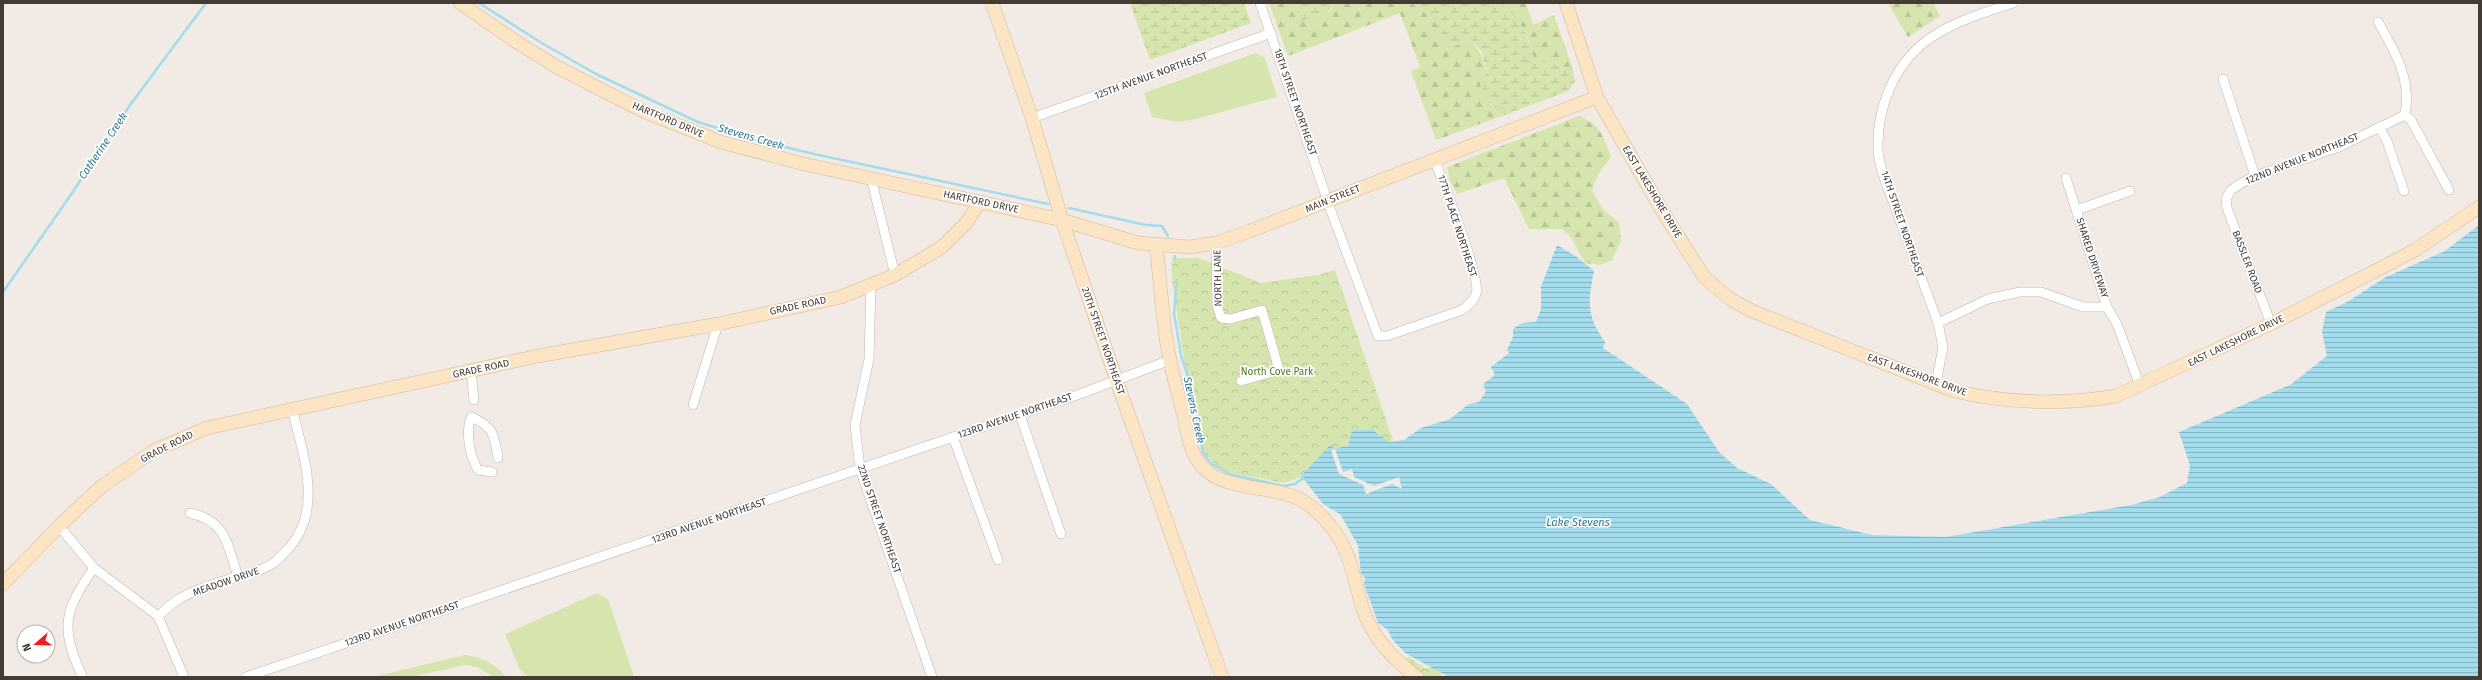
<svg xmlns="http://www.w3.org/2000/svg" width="2482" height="680" viewBox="0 0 2482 680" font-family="'Fira Sans',sans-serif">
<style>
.grass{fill:#d6e5ae}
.forest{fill:url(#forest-firs)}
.wetland{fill:url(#wetland-marsh)}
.park{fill:url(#park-crowns)}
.water{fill:url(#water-rules)}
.pier{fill:#f2ebe5}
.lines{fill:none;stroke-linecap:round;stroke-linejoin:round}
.stream{stroke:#a2dced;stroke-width:2.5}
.street-casing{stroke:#c0b4ab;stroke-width:10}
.secondary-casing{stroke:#d3b998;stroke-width:14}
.street{stroke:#fff;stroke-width:9}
.secondary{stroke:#fce5c4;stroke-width:13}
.labels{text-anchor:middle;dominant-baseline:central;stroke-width:3.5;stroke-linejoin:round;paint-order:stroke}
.street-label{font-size:10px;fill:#443b35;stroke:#fff}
.park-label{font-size:10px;fill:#53732a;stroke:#fff}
.water-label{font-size:11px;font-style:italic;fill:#2d7b94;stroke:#fff}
</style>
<defs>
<pattern id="forest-firs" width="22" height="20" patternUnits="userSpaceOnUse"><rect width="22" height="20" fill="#d6e5ae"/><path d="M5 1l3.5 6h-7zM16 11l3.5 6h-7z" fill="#b9c596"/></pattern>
<pattern id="wetland-marsh" width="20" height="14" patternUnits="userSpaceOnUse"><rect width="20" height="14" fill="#d6e5ae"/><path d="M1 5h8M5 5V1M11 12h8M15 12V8" fill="none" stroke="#b9c596"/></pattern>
<pattern id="park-crowns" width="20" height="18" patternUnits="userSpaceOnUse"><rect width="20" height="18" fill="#d6e5ae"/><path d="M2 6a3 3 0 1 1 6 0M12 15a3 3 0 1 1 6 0" fill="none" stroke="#b9c596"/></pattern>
<pattern id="water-rules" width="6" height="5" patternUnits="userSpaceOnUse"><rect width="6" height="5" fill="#a2dced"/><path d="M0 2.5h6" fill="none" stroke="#86b4c1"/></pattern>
</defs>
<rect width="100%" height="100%" fill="#f2ebe5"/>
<!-- grass -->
<g class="grass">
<polygon points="1256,53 1265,58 1277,97 1196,119 1178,122 1152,117 1144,93"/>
<polygon points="597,593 608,599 634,677 528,677 519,668 505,634"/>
<path d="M464,655C483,657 494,663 506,677H494L477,667L465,665L411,677H373Z"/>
</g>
<!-- forest -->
<g class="forest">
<path d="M1269,3H1294L1300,20L1331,11L1336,3H1412L1434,20L1445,40L1455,46L1471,40C1489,61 1487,78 1489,104L1498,112L1494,119L1436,140L1411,71L1420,67L1400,13L1288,56Z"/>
<polygon points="1499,3 1526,3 1533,25 1554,15 1572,66 1566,68 1533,57 1528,38 1503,5"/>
<polygon points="1888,3 1933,3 1940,16 1908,37"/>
<path d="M1579,116C1601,125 1603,136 1611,157L1598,174L1592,191L1603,209L1619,223L1621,241L1612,260L1600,265L1585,263L1571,237L1562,229H1529L1504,178L1457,194L1450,181L1447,167Z"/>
</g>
<!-- wetland -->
<g class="wetland">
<polygon points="1130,3 1244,3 1251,23 1150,60"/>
<path d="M1336,3C1327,16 1315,19 1300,20L1294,4Z"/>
<path d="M1412,3H1499C1519,12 1528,37 1533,57L1566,68L1572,66L1575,82L1568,91L1494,119L1498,111L1489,104L1480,85L1487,72L1482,52L1471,40L1455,46L1445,40L1434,20Z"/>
</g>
<!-- park -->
<g class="park">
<polygon points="1172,258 1199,258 1261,283 1318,275 1335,270 1393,440 1389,442 1373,430 1348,446 1333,450 1331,444 1300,477 1285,483 1221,471 1202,450 1185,366 1172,281"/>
<polygon points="1409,657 1426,669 1431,666 1442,674 1441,677 1422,677 1401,661"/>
</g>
<!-- water -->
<path class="water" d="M2479,225V677H1449L1405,653L1392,639L1388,630L1378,623L1364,584L1365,578L1361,574L1358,545L1340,514L1323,504L1303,478L1300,477L1331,444L1333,449L1348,446L1352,430H1373L1389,442L1404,440L1421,428L1450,419L1469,404L1479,402L1486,391L1483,384L1495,375L1491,367L1509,353L1507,350L1513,337V329L1522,323L1536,322L1541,309V287L1557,245L1577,257L1594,271C1588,302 1586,315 1605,342L1603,348L1687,404L1719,452L1737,468L1771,484L1810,520L1872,535L1946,537L2131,505L2160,497L2187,483L2190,465L2179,432L2290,385L2327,356L2322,332L2326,312L2347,302L2386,277L2445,251Z"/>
<!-- pier -->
<polygon class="pier" points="1335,449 1343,472 1352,469 1354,477 1374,486 1399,477 1402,489 1392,484 1366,494 1363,485 1339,474 1331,450"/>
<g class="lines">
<!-- stream -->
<g class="stream">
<polyline points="479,3 540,42 596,74 698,122 756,140 814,154 1048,204"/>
<polyline points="1069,208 1146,225 1162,226 1168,236"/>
<polyline points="1175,256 1175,259"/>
<polyline points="1177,280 1174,313 1181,355 1191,387 1203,453 1212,464 1229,474 1284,486 1295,484 1303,478 1306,480"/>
<polyline points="3,292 70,196 130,105 206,3"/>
</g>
<defs>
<g id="street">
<path d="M1260,3L1331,211L1378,336H1387L1462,310C1468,305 1474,301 1476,294C1482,279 1442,179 1434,159"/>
<path d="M2378,22C2395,51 2412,80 2405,115L2411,120L2449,190"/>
<polyline points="2223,79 2255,176"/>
<polyline points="1032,118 1271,33"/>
<polyline points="2379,127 2387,141 2404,191"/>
<polyline points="871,178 895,275"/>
<polyline points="2066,178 2107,307 2117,324 2140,386"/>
<polyline points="2077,210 2130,191"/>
<polyline points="1216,243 1217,305 1221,318 1231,319 1262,310 1279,370 1241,381"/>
<polyline points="871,286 869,359 855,425 860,469 932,677"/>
<polyline points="1938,323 1988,299 2020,292 2041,292 2083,307 2107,307"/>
<polyline points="2271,324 2227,208 2226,199 2231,190 2240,184 2255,176 2339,147 2405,115"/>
<polyline points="471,372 474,400"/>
<path d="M1936,383L1943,347L1938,323C1924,286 1911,249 1897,212C1890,192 1879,170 1878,149C1877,105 1896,59 1935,35C1958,20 1987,12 2013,3"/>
<polyline points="693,405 718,324"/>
<polyline points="1020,415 1061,534"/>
<path d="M472,417C494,428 494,434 498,458"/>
<path d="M470,420C466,436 470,456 478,470L492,472"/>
<polyline points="953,437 998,560"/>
<path d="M190,513C227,521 227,545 238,576"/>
<polyline points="59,526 94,568 158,616 184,677"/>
<path d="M158,616C165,610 172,603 179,599C204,584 235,579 262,569C271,566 280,558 286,551C325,512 303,455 292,408"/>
<path d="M82,675C59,628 65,609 94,568"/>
<polyline points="246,677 1080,394 1170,360"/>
</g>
<g id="secondary">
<polyline points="460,3 515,41 557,67 645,112 721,142 804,164 1062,220 1138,243 1190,247 1216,243 1250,231 1597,97"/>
<polyline points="992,3 1032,118 1062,220 1117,382 1222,677"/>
<path d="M1566,3L1597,97L1661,209L1704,277L1730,299L1752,311L1954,391C2006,403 2063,405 2116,396L2271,324L2381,268L2415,250L2479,207"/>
<path d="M1156,246C1161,284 1162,323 1170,360C1173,378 1179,396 1183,413C1186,426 1188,442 1194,454C1200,467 1212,477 1225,481C1272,496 1296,482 1332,528C1352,553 1354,583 1364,612C1374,639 1395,661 1417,677"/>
<polyline points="3,584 59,526 102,486 155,450 207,428 538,356 718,324 841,297 895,275 942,247 967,222 980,202"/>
</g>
</defs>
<!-- street casing -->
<use href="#street" class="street-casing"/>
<!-- secondary casing -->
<use href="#secondary" class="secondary-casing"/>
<!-- street -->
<use href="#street" class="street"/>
<!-- secondary -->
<use href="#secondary" class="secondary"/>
</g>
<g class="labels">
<!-- street labels -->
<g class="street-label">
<text transform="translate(1151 76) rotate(-20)">125TH AVENUE NORTHEAST</text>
<text transform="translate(1295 102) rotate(71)">18TH STREET NORTHEAST</text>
<text transform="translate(668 120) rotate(23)">HARTFORD DRIVE</text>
<text transform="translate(2302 159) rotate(-22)">122ND AVENUE NORTHEAST</text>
<text transform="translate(1652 192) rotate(59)">EAST LAKESHORE DRIVE</text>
<text transform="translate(1333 199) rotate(-22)">MAIN STREET</text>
<text transform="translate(981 202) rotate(12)">HARTFORD DRIVE</text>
<text transform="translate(1902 224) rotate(71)">14TH STREET NORTHEAST</text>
<text transform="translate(1457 226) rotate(72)">17TH PLACE NORTHEAST</text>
<text transform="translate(2092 258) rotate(72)">SHARED DRIVEWAY</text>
<text transform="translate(2247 262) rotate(69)">BASSLER ROAD</text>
<text transform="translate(1218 278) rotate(-91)">NORTH LANE</text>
<text transform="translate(798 306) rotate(-12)">GRADE ROAD</text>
<text transform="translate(1103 341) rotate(71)">20TH STREET NORTHEAST</text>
<text transform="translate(2236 341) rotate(-26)">EAST LAKESHORE DRIVE</text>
<text transform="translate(481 369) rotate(-12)">GRADE ROAD</text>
<text transform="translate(1917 375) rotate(20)">EAST LAKESHORE DRIVE</text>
<text transform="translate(1015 416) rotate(-19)">123RD AVENUE NORTHEAST</text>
<text transform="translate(167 447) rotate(-27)">GRADE ROAD</text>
<text transform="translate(879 519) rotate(71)">22ND STREET NORTHEAST</text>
<text transform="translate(709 521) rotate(-19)">123RD AVENUE NORTHEAST</text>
<text transform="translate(226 582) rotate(-19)">MEADOW DRIVE</text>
<text transform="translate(402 624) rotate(-19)">123RD AVENUE NORTHEAST</text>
</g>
<!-- park labels -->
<g class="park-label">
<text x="1277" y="372">North Cove Park</text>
</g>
<!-- water labels -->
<g class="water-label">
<text transform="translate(751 137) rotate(16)">Stevens Creek</text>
<text transform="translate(103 146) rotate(-56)">Catherine Creek</text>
<text transform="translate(1194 410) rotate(78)">Stevens Creek</text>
<text x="1578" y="522">Lake Stevens</text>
</g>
</g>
<!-- border -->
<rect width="2482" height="680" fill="none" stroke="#443b35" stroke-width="8"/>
<!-- north arrow -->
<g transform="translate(36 644) rotate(250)"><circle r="19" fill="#ffffff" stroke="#b4b1ae"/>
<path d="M0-3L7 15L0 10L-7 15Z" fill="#f21b21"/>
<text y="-6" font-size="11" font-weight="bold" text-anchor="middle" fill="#443b35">N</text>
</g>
</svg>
